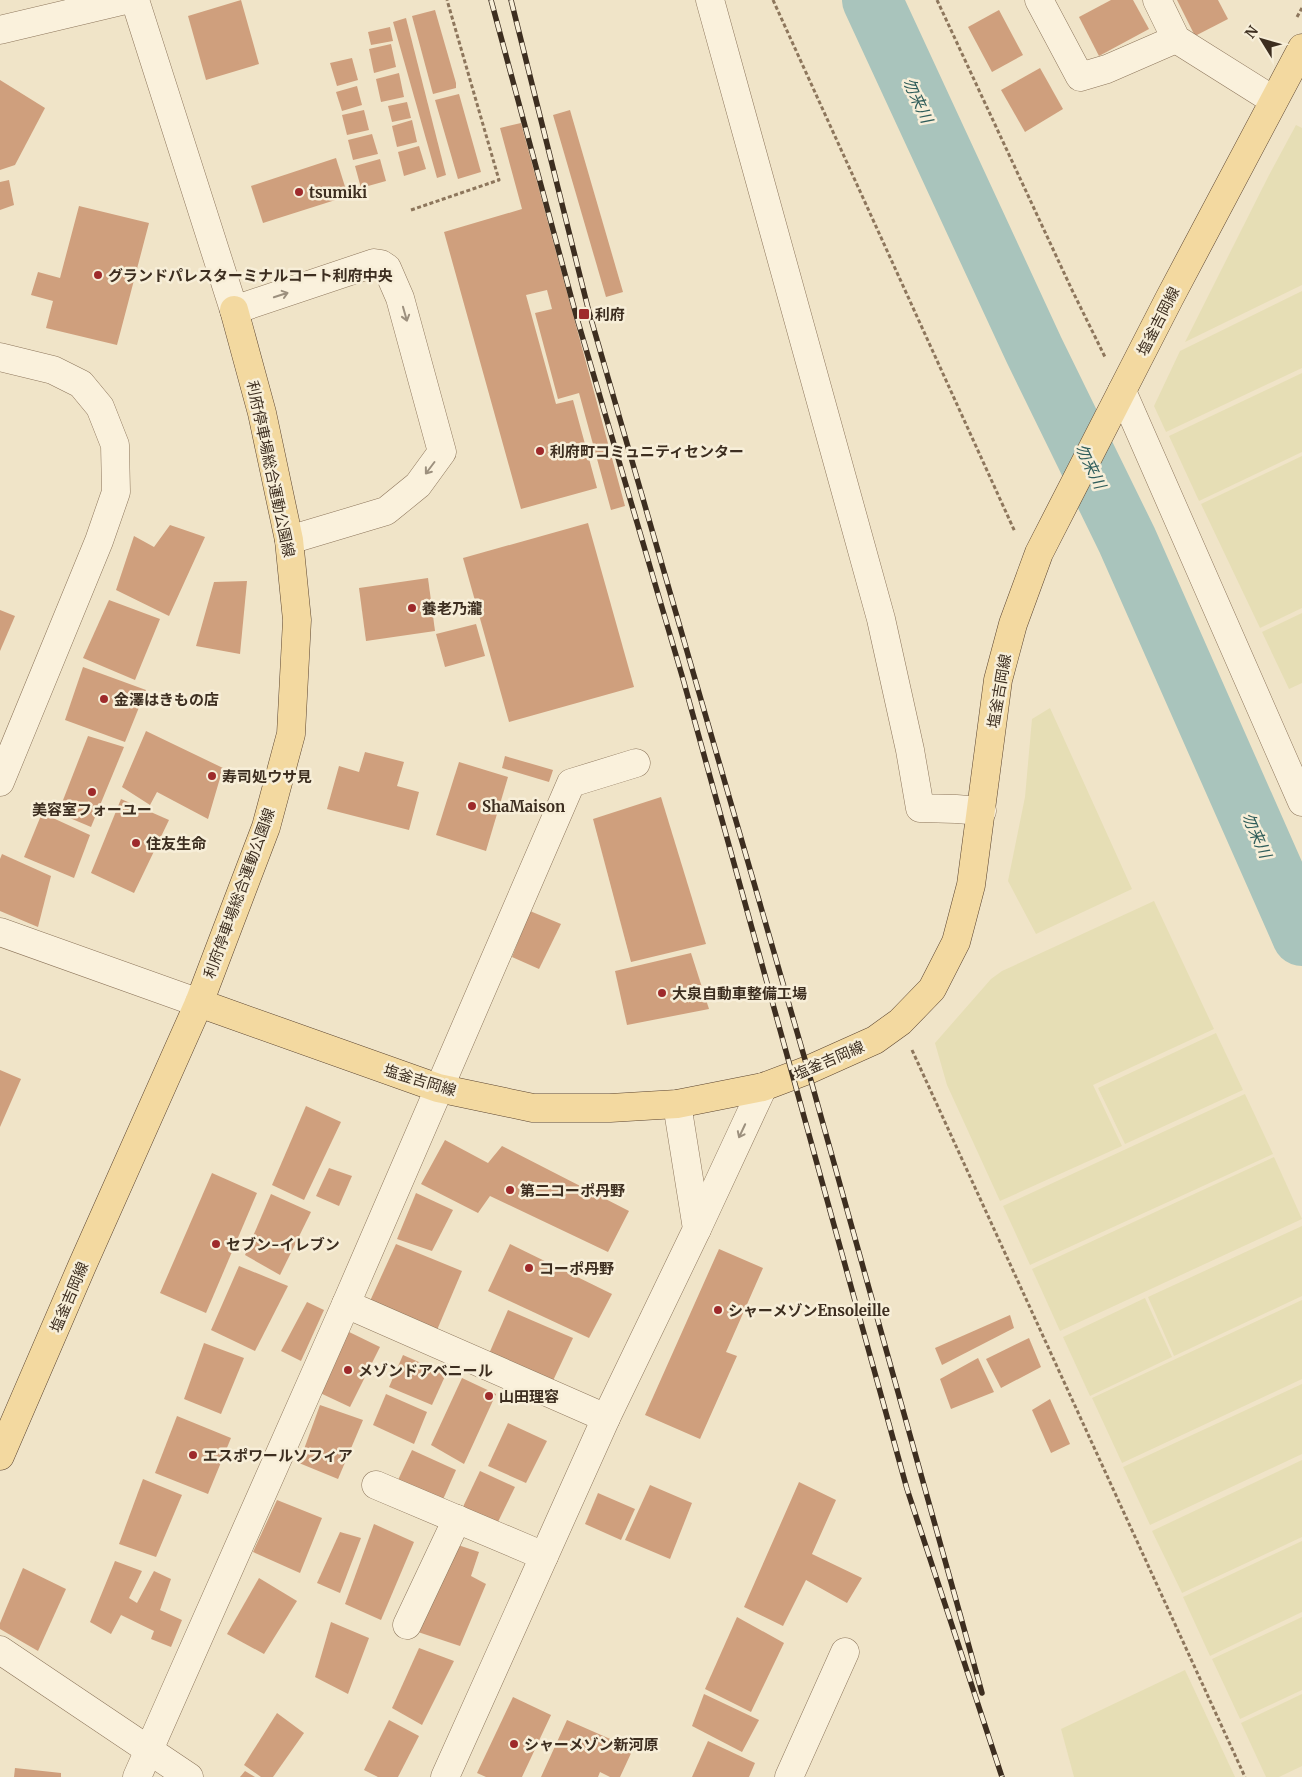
<svg xmlns="http://www.w3.org/2000/svg" width="1302" height="1777" viewBox="0 0 1302 1777" font-family="Merriweather,'Noto Sans JP',serif">
<style>
.farmland{fill:#e6deb5}
.lines{fill:none;stroke-linecap:round;stroke-linejoin:round}
.river{stroke:#a9c4bc;stroke-width:60}
.building{fill:#cf9f7d}
.minor-casing{stroke:#8d765c;stroke-width:29}
.major-casing{stroke:#5b4430;stroke-width:29}
.path{stroke:#8d765c;stroke-width:3;stroke-dasharray:4 2.5;stroke-linecap:butt}
.minor{stroke:#faf1dc;stroke-width:28}
.major{stroke:#f3d9a0;stroke-width:28}
.rail-casing{stroke:#3d2e20;stroke-width:5.5}
.rail{stroke:#f7eed8;stroke-width:4;stroke-dasharray:11;stroke-linecap:butt}
.oneway{stroke:#9c907e}
.poi-dot{fill:#9e2a2b;stroke:#f7eed8;stroke-width:2}
.labels{text-anchor:middle;dominant-baseline:central;stroke-width:5;stroke-linejoin:round;paint-order:stroke}
.poi-label{font-size:15px;font-weight:bold;fill:#3d2e20;stroke:#f7eed8;text-anchor:start}
.street-label{font-size:15px;fill:#3d2e20;stroke:#f7eed8}
.water-label{font-size:16px;font-style:italic;fill:#2f5d5a;stroke:#f7eed8}
</style>
<rect width="100%" height="100%" fill="#f0e4c8"/>
<!-- farmland -->
<g class="farmland">
<polygon points="1296,125 1302,128 1302,285 1185,342 1268,177"/>
<polygon points="1302,291 1302,368 1166,432 1154,406 1180,351"/>
<polygon points="1302,373 1302,452 1199,501 1169,436"/>
<polygon points="1302,456 1302,608 1260,628 1201,504"/>
<polygon points="1302,613 1302,683 1289,689 1262,632"/>
<polygon points="1050,708 1132,889 1036,934 1008,881 1025,797 1032,719"/>
<polygon points="1154,901 1214,1029 1093,1085 1122,1146 1000,1201 947,1085 935,1043 991,979 1002,971"/>
<polygon points="1216,1033 1243,1090 1125,1144 1098,1088"/>
<polygon points="1245,1094 1273,1154 1030,1265 1003,1206"/>
<polygon points="1274,1157 1302,1219 1060,1331 1032,1269"/>
<polygon points="1302,1226 1302,1296 1174,1356 1148,1297"/>
<polygon points="1145,1298 1172,1357 1090,1396 1063,1337"/>
<polygon points="1302,1300 1302,1379 1122,1463 1092,1398"/>
<polygon points="1302,1384 1302,1454 1150,1525 1123,1467"/>
<polygon points="1302,1460 1302,1537 1182,1593 1152,1531"/>
<polygon points="1302,1541 1302,1612 1210,1656 1183,1597"/>
<polygon points="1302,1617 1302,1690 1240,1719 1212,1659"/>
<polygon points="1185,1670 1235,1777 1074,1777 1061,1729"/>
<polygon points="1302,1694 1302,1766 1279,1777 1266,1777 1241,1723"/>
</g>
<g class="lines">
<!-- river -->
<polyline class="river" points="872,0 1034,350 1127,540 1302,936"/>
</g>
<!-- building -->
<g class="building">
<polygon points="241,0 259,64 206,80 188,16"/>
<polygon points="1111,0 1133,0 1149,29 1099,56 1079,17"/>
<polygon points="1177,0 1218,0 1228,19 1195,36"/>
<polygon points="435,10 456,83 456,88 433,94 412,16"/>
<polygon points="999,10 1023,55 992,72 968,27"/>
<polygon points="406,18 446,175 437,178 393,22"/>
<polygon points="390,27 393,41 371,45 368,32"/>
<polygon points="391,44 396,67 374,73 369,49"/>
<polygon points="352,58 358,80 337,86 330,63"/>
<polygon points="1040,68 1063,109 1025,132 1001,90"/>
<polygon points="399,73 404,97 381,102 376,79"/>
<polygon points="0,80 45,108 15,165 0,170"/>
<polygon points="357,86 362,105 342,111 336,92"/>
<polygon points="459,94 481,172 458,179 435,100"/>
<polygon points="407,102 411,118 392,122 388,106"/>
<polygon points="364,110 369,130 347,135 342,115"/>
<polygon points="570,110 623,292 606,297 553,115"/>
<polygon points="412,120 417,142 397,147 392,126"/>
<polygon points="521,123 625,506 611,510 579,393 558,399 535,313 552,309 547,290 526,295 556,404 573,400 597,488 521,509 444,232 522,209 500,128"/>
<polygon points="372,134 378,154 353,160 348,140"/>
<polygon points="419,146 426,169 404,176 398,152"/>
<polygon points="336,158 348,196 263,223 251,186"/>
<polygon points="380,159 386,181 361,188 355,166"/>
<polygon points="9,180 14,205 0,210 0,182"/>
<polygon points="79,206 149,223 117,345 46,328 53,301 31,295 38,272 60,278"/>
<polygon points="588,523 634,687 509,722 463,558"/>
<polygon points="170,525 205,537 169,616 116,590 134,536 154,547"/>
<polygon points="428,578 435,631 366,641 359,588"/>
<polygon points="247,581 240,654 196,646 214,582"/>
<polygon points="109,600 160,619 135,680 83,658"/>
<polygon points="0,610 15,616 0,651"/>
<polygon points="476,624 485,656 445,667 436,634"/>
<polygon points="83,667 146,690 125,742 65,720"/>
<polygon points="146,731 223,768 208,819 157,792 150,805 122,787"/>
<polygon points="88,736 124,747 91,827 58,813"/>
<polygon points="365,752 404,762 397,786 419,792 409,830 327,809 339,766 359,772"/>
<polygon points="505,756 553,770 549,782 502,768"/>
<polygon points="459,762 508,777 486,851 436,835"/>
<polygon points="661,797 706,944 631,962 593,819"/>
<polygon points="121,799 169,820 134,893 91,873"/>
<polygon points="42,813 90,835 74,878 24,857"/>
<polygon points="2,854 51,876 38,927 0,911 0,859"/>
<polygon points="530,911 561,924 539,969 512,957"/>
<polygon points="691,953 709,1009 627,1025 615,971"/>
<polygon points="0,1070 21,1079 0,1127"/>
<polygon points="306,1106 341,1122 304,1200 272,1185"/>
<polygon points="445,1140 488,1163 502,1146 629,1211 608,1252 490,1196 478,1213 421,1184"/>
<polygon points="329,1168 352,1176 339,1206 316,1196"/>
<polygon points="212,1173 257,1193 206,1313 160,1293"/>
<polygon points="416,1193 453,1210 432,1251 397,1239"/>
<polygon points="271,1194 311,1212 280,1275 245,1255"/>
<polygon points="396,1244 462,1271 437,1330 370,1301"/>
<polygon points="510,1244 612,1294 589,1338 488,1291"/>
<polygon points="719,1249 763,1268 726,1352 737,1356 700,1439 645,1415"/>
<polygon points="239,1266 288,1286 255,1351 211,1330"/>
<polygon points="307,1302 324,1310 301,1361 281,1351"/>
<polygon points="508,1310 573,1338 551,1385 488,1356"/>
<polygon points="1010,1315 1014,1328 942,1365 935,1348"/>
<polygon points="345,1330 380,1347 350,1407 318,1392"/>
<polygon points="1029,1338 1041,1367 1001,1388 986,1359"/>
<polygon points="204,1343 244,1358 221,1414 184,1399"/>
<polygon points="403,1355 446,1374 432,1405 389,1387"/>
<polygon points="978,1358 994,1392 951,1409 940,1379"/>
<polygon points="462,1378 496,1394 464,1464 431,1445"/>
<polygon points="386,1394 427,1412 414,1444 373,1425"/>
<polygon points="1050,1399 1070,1444 1051,1453 1032,1410"/>
<polygon points="320,1405 363,1420 338,1479 299,1463"/>
<polygon points="177,1416 231,1438 208,1494 155,1473"/>
<polygon points="508,1423 547,1441 526,1483 488,1466"/>
<polygon points="412,1450 456,1470 441,1504 397,1482"/>
<polygon points="480,1471 515,1487 496,1526 461,1511"/>
<polygon points="143,1479 182,1495 156,1557 119,1544"/>
<polygon points="799,1482 836,1500 812,1554 862,1578 847,1603 806,1580 783,1626 744,1607"/>
<polygon points="650,1485 692,1503 670,1559 625,1540"/>
<polygon points="598,1493 635,1509 621,1540 585,1524"/>
<polygon points="277,1500 322,1518 300,1573 253,1552"/>
<polygon points="374,1524 414,1542 381,1620 345,1604"/>
<polygon points="340,1532 361,1538 340,1593 317,1583"/>
<polygon points="452,1543 479,1552 471,1576 486,1584 460,1646 418,1632"/>
<polygon points="115,1561 142,1571 129,1598 137,1603 154,1571 171,1579 160,1610 182,1620 171,1647 151,1639 154,1631 121,1615 111,1634 90,1622"/>
<polygon points="23,1568 66,1589 38,1651 0,1629 0,1623"/>
<polygon points="259,1578 297,1601 264,1654 227,1634"/>
<polygon points="737,1617 784,1643 751,1712 705,1689"/>
<polygon points="331,1622 369,1638 348,1694 315,1677"/>
<polygon points="419,1648 454,1661 422,1725 392,1708"/>
<polygon points="704,1694 759,1720 742,1752 692,1726"/>
<polygon points="513,1697 551,1715 522,1777 486,1777 477,1773"/>
<polygon points="277,1713 304,1733 273,1777 261,1777 244,1765"/>
<polygon points="389,1720 419,1736 398,1777 378,1777 364,1770"/>
<polygon points="567,1720 633,1749 620,1777 610,1777 600,1772 598,1777 541,1777"/>
<polygon points="708,1741 755,1763 749,1777 692,1777"/>
<polygon points="15,1768 61,1773 61,1777 14,1777"/>
<polygon points="245,1771 255,1777 240,1777"/>
</g>
<g class="lines">
<defs>
<g id="minor">
<polyline points="135,0 234,310 374,263 381,264 387,268 400,298 442,452 418,485 386,511 289,540"/>
<polyline points="710,0 881,619 910,750 920,808 956,809 982,811"/>
<polyline points="1039,0 1080,77 1107,69 1176,39"/>
<polyline points="1157,0 1176,39 1273,100"/>
<polyline points="0,30 126,0"/>
<polyline points="0,357 53,370 81,384 100,407 115,445 116,492 99,541 0,782"/>
<polyline points="1122,391 1302,802"/>
<polyline points="0,932 199,1003"/>
<polyline points="697,1229 763,1087"/>
<polyline points="346,1304 606,1418"/>
<polyline points="376,1485 544,1556"/>
<polyline points="407,1625 457,1519"/>
<polyline points="0,1650 189,1777"/>
<polyline points="137,1777 346,1304 571,783 636,763"/>
<polyline points="445,1777 606,1418 697,1229 677,1104"/>
<polyline points="789,1777 845,1652"/>
</g>
<g id="major">
<polyline points="199,1003 438,1088 533,1108 610,1108 677,1104 763,1087 808,1070 875,1040 900,1022 932,989 956,942 971,885 998,680 1013,624 1039,553 1169,299 1302,48"/>
<polyline points="0,1456 82,1266 199,1003 266,827 291,734 297,620 289,540 262,413 234,310"/>
</g>
</defs>
<!-- minor casing -->
<use href="#minor" class="minor-casing"/>
<!-- major casing -->
<use href="#major" class="major-casing"/>
<!-- path -->
<g class="path">
<polyline points="773,0 1015,532"/>
<polyline points="937,0 1072,290 1105,357"/>
<polyline points="1297,17 1302,8"/>
<polyline points="411,210 499,180 447,0"/>
<polyline points="912,1050 1245,1777"/>
</g>
<!-- minor -->
<use href="#minor" class="minor"/>
<!-- major -->
<use href="#major" class="major"/>
<defs>
<g id="rail">
<polyline points="491,0 576,315 683,679 907,1489 1002,1777"/>
<polyline points="511,0 589,312 808,1070 982,1693"/>
</g>
</defs>
<!-- rail casing -->
<use href="#rail" class="rail-casing"/>
<!-- rail -->
<use href="#rail" class="rail"/>
</g>
<!-- one-way arrows -->
<defs><path id="oneway-shaft" d="M-6 0H5M1.5-3L5.5 0L1.5 3" fill="none" stroke-width="1.6" stroke-linecap="round" stroke-linejoin="round" transform="scale(1.25)"/></defs>
<g class="oneway">
<use href="#oneway-shaft" transform="translate(281 295) rotate(-18)"/>
<use href="#oneway-shaft" transform="translate(405 314) rotate(74)"/>
<use href="#oneway-shaft" transform="translate(430 468) rotate(127)"/>
<use href="#oneway-shaft" transform="translate(742 1131) rotate(115)"/>
</g>
<!-- markers -->
<g class="poi-dot">
<circle cx="299" cy="192" r="5"/>
<circle cx="98" cy="275" r="5"/>
<rect x="578" y="308" width="12" height="12" rx="2.5"/>
<circle cx="540" cy="451" r="5"/>
<circle cx="412" cy="608" r="5"/>
<circle cx="104" cy="699" r="5"/>
<circle cx="212" cy="776" r="5"/>
<circle cx="92" cy="792" r="5"/>
<circle cx="472" cy="806" r="5"/>
<circle cx="136" cy="843" r="5"/>
<circle cx="662" cy="993" r="5"/>
<circle cx="510" cy="1190" r="5"/>
<circle cx="216" cy="1244" r="5"/>
<circle cx="529" cy="1268" r="5"/>
<circle cx="718" cy="1310" r="5"/>
<circle cx="348" cy="1370" r="5"/>
<circle cx="489" cy="1396" r="5"/>
<circle cx="193" cy="1455" r="5"/>
<circle cx="514" cy="1744" r="5"/>
</g>
<g class="labels">
<!-- poi labels -->
<g class="poi-label">
<text x="309" y="192">tsumiki</text>
<text x="108" y="275">グランドパレスターミナルコート利府中央</text>
<text x="595" y="314">利府</text>
<text x="550" y="451">利府町コミュニティセンター</text>
<text x="422" y="608">養老乃瀧</text>
<text x="114" y="699">金澤はきもの店</text>
<text x="222" y="776">寿司処ウサ見</text>
<text x="482" y="806">ShaMaison</text>
<text x="92" y="809" text-anchor="middle">美容室フォーユー</text>
<text x="146" y="843">住友生命</text>
<text x="672" y="993">大泉自動車整備工場</text>
<text x="520" y="1190">第二コーポ丹野</text>
<text x="226" y="1244">セブン-イレブン</text>
<text x="539" y="1268">コーポ丹野</text>
<text x="728" y="1310">シャーメゾンEnsoleille</text>
<text x="358" y="1370">メゾンドアベニール</text>
<text x="499" y="1396">山田理容</text>
<text x="203" y="1455">エスポワールソフィア</text>
<text x="524" y="1744">シャーメゾン新河原</text>
</g>
<!-- street labels -->
<g class="street-label">
<text transform="translate(1158 321) rotate(-63)">塩釜吉岡線</text>
<text transform="translate(271 469) rotate(78)">利府停車場総合運動公園線</text>
<text transform="translate(999 691) rotate(-80)">塩釜吉岡線</text>
<text transform="translate(239 893) rotate(-70)">利府停車場総合運動公園線</text>
<text transform="translate(829 1060) rotate(-23)">塩釜吉岡線</text>
<text transform="translate(420 1080) rotate(17)">塩釜吉岡線</text>
<text transform="translate(69 1297) rotate(-67)">塩釜吉岡線</text>
</g>
<!-- water labels -->
<g class="water-label">
<text transform="translate(918 100) rotate(65)">勿来川</text>
<text transform="translate(1091 466) rotate(64)">勿来川</text>
<text transform="translate(1257 835) rotate(66)">勿来川</text>
</g>
</g>
<!-- north arrow -->
<g transform="translate(1262 40) rotate(307)" stroke="#f7eed8" stroke-width="4" paint-order="stroke">
<path d="M0-4L9 19L0 12L-9 19Z" fill="#3d2e20"/>
<text y="-8" font-size="14" font-weight="bold" text-anchor="middle" fill="#3d2e20">N</text>
</g>
</svg>
